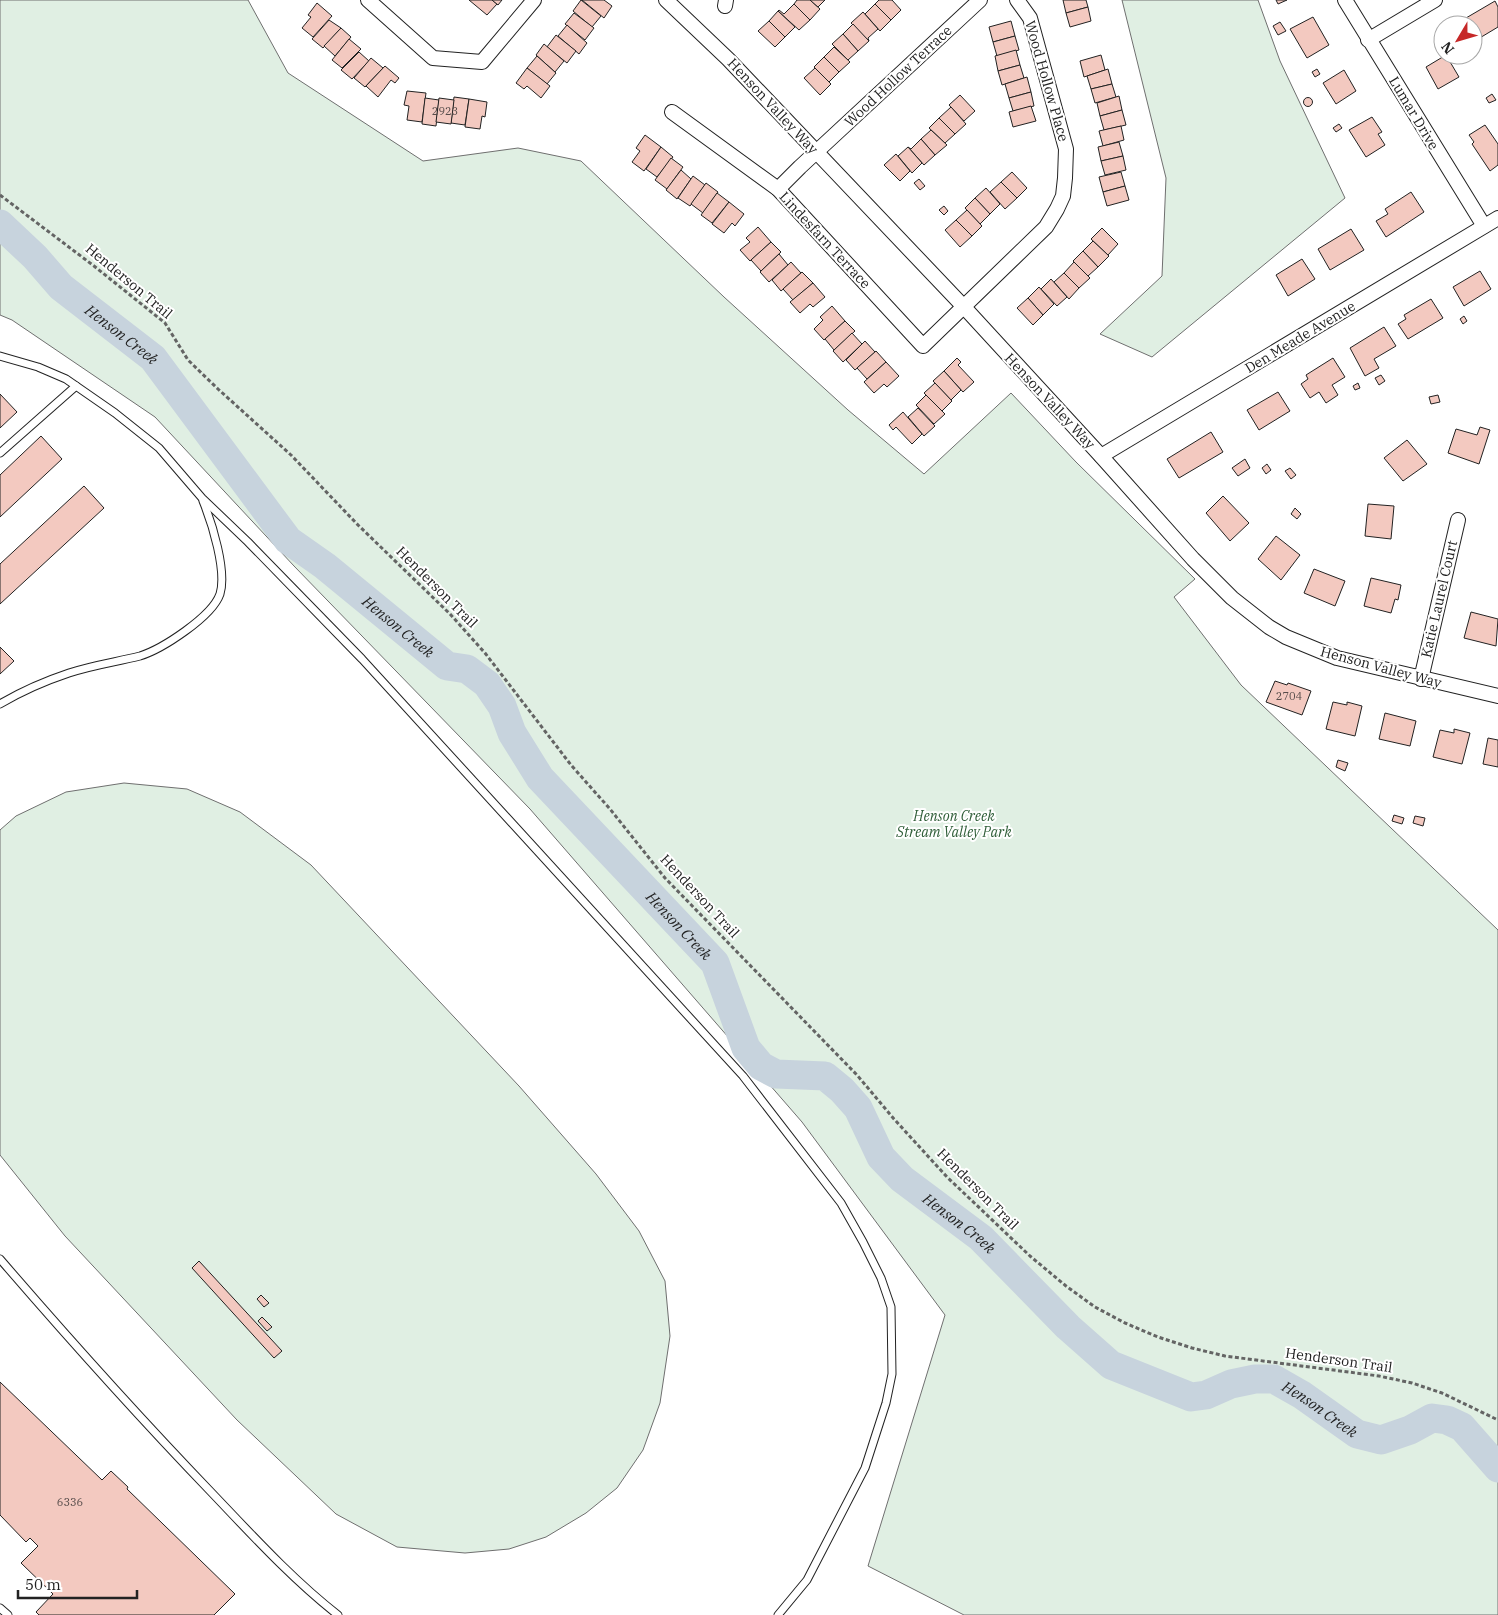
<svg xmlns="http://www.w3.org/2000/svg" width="1498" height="1615" viewBox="0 0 1498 1615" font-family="'IBM Plex Serif',serif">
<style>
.green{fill:#e0efe3;stroke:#6f6f6f}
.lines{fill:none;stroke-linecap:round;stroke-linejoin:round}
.river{stroke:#c7d3dd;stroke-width:29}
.building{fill:#f3c9c0;stroke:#222}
.service-casing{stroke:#222;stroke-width:9}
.minor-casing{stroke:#222;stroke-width:16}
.path{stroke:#646464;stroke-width:3;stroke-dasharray:4 2.5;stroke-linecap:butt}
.service{stroke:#fff;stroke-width:7}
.minor{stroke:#fff;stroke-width:14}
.labels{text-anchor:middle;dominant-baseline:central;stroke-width:4;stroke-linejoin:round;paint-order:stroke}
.number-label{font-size:11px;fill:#564c4a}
.street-label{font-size:14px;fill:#222;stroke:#fff}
.park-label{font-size:14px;font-style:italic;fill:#2f5e38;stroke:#fff}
.water-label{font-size:15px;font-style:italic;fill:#222;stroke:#fff}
</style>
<rect width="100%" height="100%" fill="#fff"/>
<!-- green -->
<g class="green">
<polygon points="0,0 248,0 288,73 423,161 518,148 581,161 724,297 848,410 924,474 1011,393 1076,462 1195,579 1174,597 1241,685 1498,930 1498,1615 964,1615 868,1566 945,1315 802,1122 530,809 294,566 155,417 12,320 0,315"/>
<polygon points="1122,0 1258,0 1280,61 1345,198 1152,357 1100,334 1162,276 1166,178"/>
<polygon points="124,783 187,789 240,812 311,865 519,1086 596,1174 639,1231 665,1281 670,1336 660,1403 643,1450 617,1488 586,1513 546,1537 509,1549 465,1553 397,1547 336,1514 237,1420 65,1236 0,1155 0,830 16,816 66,792"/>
</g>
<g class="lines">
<!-- river -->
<path class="river" id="s1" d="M0,224L35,257L61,287L153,358L288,540L325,566L447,666L467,669L487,684L502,706L512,733L540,778L715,963L746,1048L761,1066L776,1074L825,1076L842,1090L858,1108L881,1157L902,1179L981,1238L1068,1327L1111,1365L1191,1397L1206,1395L1231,1384L1255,1379H1274L1302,1395L1357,1434L1381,1440L1410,1430L1432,1418L1447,1420L1462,1427L1498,1468"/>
</g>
<!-- building -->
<g class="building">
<polygon points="469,0 492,0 497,4 487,15"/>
<polygon points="492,0 502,0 498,5"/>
<polygon points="581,0 601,16 592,27 573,11"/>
<polygon points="582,0 604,0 612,6 604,18"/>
<polygon points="797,0 810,0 820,9 810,20 794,4"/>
<polygon points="810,0 825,0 818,7"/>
<polygon points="879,0 892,0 901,10 891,20 875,4"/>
<polygon points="1063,0 1086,0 1088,7 1066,13"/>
<polygon points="1276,0 1287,0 1278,4"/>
<polygon points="1495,1 1498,7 1498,27 1478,39 1473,30 1473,25 1470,25 1466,18"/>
<polygon points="317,3 332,16 313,37 302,28 311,17 308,15"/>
<polygon points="794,4 810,20 799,30 778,11 779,10 784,14"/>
<polygon points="875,4 891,20 880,31 865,14"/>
<polygon points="1088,7 1091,21 1070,27 1066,13"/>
<polygon points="778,11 795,27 785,37 769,21"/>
<polygon points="863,12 878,29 868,38 869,41 851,23"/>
<polygon points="574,13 594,28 585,40 565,24"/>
<polygon points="1313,17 1329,45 1307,58 1290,29"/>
<polygon points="329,20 341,28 323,48 312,39"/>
<polygon points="769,21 785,37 775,47 758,31"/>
<polygon points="1011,21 1015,36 993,42 989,27"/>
<polygon points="1280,22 1286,31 1278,35 1273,26"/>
<polygon points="853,24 869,41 858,51 843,34"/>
<polygon points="567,25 587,43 579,54 558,36"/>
<polygon points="341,28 351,37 335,56 324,46"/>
<polygon points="843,34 858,51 848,60 832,44"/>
<polygon points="556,35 576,51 567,63 547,47"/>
<polygon points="1015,36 1019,50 997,56 993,42"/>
<polygon points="349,39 361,49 342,68 332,60"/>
<polygon points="544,44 564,61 555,72 536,55"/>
<polygon points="834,47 850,62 839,72 824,57"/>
<polygon points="1016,50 1020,65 998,71 995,56"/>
<polygon points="359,52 369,61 352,79 341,70"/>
<polygon points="1101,55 1105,70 1084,77 1080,61"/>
<polygon points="1446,55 1459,77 1438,89 1426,67"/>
<polygon points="537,56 556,73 547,84 527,68"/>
<polygon points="824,57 839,72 829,82 814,67"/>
<polygon points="371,58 383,68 365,87 354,78"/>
<polygon points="1020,65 1024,78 1002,85 998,71"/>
<polygon points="385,66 399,78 395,83 391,80 378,97 366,86"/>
<polygon points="527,68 550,86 541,98 527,86 524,89 516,83"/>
<polygon points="815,68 831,84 820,95 804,78"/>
<polygon points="1108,69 1112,84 1091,89 1087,76"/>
<polygon points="1317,69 1320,74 1315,77 1312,72"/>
<polygon points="1344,70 1356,91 1336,104 1323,83"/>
<polygon points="1027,77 1031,92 1009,98 1005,84"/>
<polygon points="1112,84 1116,97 1095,103 1091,89"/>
<polygon points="407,91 426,93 422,122 407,120 409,106 404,105"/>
<polygon points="1031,92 1034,106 1013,111 1009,98"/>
<polygon points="1492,94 1496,100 1489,103 1486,98"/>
<polygon points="960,95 975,111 964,121 949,105"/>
<polygon points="1119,96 1122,110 1100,116 1097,103"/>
<polygon points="454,97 469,99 465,125 451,123"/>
<circle cx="1308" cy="102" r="4.5"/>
<polygon points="425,98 439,100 436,126 422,124"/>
<polygon points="439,98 454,100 451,124 436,122"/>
<polygon points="469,99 487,102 485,117 482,116 480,129 465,127"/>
<polygon points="1031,106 1036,121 1013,127 1009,112"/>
<polygon points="951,107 966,124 955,134 939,118"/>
<polygon points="1122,110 1126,125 1104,130 1100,116"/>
<polygon points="1372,117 1382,132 1378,134 1385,145 1366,157 1349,130"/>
<polygon points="939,118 955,134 945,143 929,128"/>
<polygon points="1339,124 1342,128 1336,132 1333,128"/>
<polygon points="1485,125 1498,144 1498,165 1490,171 1472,144 1474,142 1469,135"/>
<polygon points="1121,126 1124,140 1103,146 1099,131"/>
<polygon points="931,130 947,145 935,155 921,139"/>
<polygon points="645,135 661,147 644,171 632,162 640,151 636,148"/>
<polygon points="921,139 935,155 924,165 908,147 911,149"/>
<polygon points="1119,142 1123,156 1101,161 1098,147"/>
<polygon points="661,147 673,157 657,177 646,169"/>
<polygon points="908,147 922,163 912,173 898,156"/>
<polygon points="896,154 910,171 900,181 884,165"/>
<polygon points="1123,156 1126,170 1105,175 1101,161"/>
<polygon points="671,158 683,167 667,189 655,180"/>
<polygon points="681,170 691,179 677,199 666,190"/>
<polygon points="1012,172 1027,188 1017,198 1001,182"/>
<polygon points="1121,172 1125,186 1103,192 1099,177"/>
<polygon points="693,176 705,185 690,206 678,198"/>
<polygon points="919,179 925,186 920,190 914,183"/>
<polygon points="1001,182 1017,198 1005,209 990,192"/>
<polygon points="706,183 718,192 703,213 691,204"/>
<polygon points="1125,186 1129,200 1107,206 1103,192"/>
<polygon points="986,188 1000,204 990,214 975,198"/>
<polygon points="1411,192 1424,212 1386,237 1376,221 1388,214 1385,209"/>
<polygon points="717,193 729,202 712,223 701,215"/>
<polygon points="975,198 990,214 980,224 965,208"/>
<polygon points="729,202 744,214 735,226 732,223 724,233 712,224"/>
<polygon points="944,206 948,211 944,215 939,210"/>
<polygon points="967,210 982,226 972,236 956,220"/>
<polygon points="956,220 972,236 960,247 945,230"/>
<polygon points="758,227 771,242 750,261 740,250 750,242 746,238"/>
<polygon points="1102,228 1118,244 1108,255 1091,239"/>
<polygon points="1351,229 1364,250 1330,270 1318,249"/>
<polygon points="1093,241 1109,256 1098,267 1083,251"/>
<polygon points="771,242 781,252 761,271 751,260"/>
<polygon points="1083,251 1098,267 1088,276 1073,261"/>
<polygon points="779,254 788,265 769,282 760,272"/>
<polygon points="1302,259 1315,279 1288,296 1276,275"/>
<polygon points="791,262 801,273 781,291 772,280"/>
<polygon points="1074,262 1090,278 1079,288 1064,273"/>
<polygon points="1480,271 1491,289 1464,306 1453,287"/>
<polygon points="802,272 813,283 793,300 783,289"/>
<polygon points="1064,273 1079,288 1069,299 1054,282"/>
<polygon points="1051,279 1067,297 1057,306 1041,289"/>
<polygon points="813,283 825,297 813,307 810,304 800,313 790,302"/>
<polygon points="1039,287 1054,304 1043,315 1028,298"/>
<polygon points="1028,298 1043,315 1033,325 1017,308"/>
<polygon points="1431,299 1443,318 1408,339 1398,324 1406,319 1404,315"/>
<polygon points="832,306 845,321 824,340 814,329 823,320 820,317"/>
<polygon points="1464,316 1467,321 1463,324 1460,319"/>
<polygon points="845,321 855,331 834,350 825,339"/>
<polygon points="1384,327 1396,346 1374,359 1379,368 1365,376 1350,348"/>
<polygon points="852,333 862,344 843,362 833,351"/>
<polygon points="865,341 875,352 855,370 846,360"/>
<polygon points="876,351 886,362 867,379 857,368"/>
<polygon points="957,358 961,362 958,365 974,382 963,392 944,371"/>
<polygon points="1333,358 1345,377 1332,385 1338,395 1326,403 1319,392 1310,398 1301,384 1308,379 1306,375"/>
<polygon points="886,362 899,376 887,387 884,384 874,393 864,382"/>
<polygon points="944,371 961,390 951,400 933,381"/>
<polygon points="1381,375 1385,381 1379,385 1375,378"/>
<polygon points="935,383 952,401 942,411 924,393"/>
<polygon points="1358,383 1360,388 1355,390 1353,386"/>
<polygon points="1278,392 1290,411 1259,430 1247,410"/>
<polygon points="0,394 17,412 0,428"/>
<polygon points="926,395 945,414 934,424 916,405"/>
<polygon points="1438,395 1440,402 1431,404 1429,397"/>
<polygon points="918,408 935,426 924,436 908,417"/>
<polygon points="903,412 922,434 912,444 896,427 893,430 889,425"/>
<polygon points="1480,427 1490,430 1479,464 1448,453 1456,429 1477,435"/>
<polygon points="1211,432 1223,452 1179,478 1167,459"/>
<polygon points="41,436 62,459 0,517 0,475"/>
<polygon points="1407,440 1427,464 1403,481 1384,458"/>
<polygon points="1245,459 1250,468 1238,476 1232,468"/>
<polygon points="1267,464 1271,470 1266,474 1262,468"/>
<polygon points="1290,468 1296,475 1291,479 1285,471"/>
<polygon points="84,486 104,508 0,604 0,564"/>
<polygon points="1223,496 1249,523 1230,541 1206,513"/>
<polygon points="1368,504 1394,506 1391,539 1365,536"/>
<polygon points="1295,508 1301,514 1297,519 1291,514"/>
<polygon points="1276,536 1300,555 1281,580 1258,559"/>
<polygon points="1314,569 1345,581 1335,606 1304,593"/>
<polygon points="1371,578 1401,585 1398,600 1395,599 1391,613 1364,606"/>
<polygon points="1471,612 1498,619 1496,646 1464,638"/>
<polygon points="0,647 14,661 0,674"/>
<polygon points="1275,681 1287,685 1288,683 1311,691 1302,715 1266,702"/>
<polygon points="1333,702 1347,705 1347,702 1362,706 1355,736 1326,729"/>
<polygon points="1385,713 1416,721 1410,746 1379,739"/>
<polygon points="1454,729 1470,733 1462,764 1433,757 1440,730 1454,733"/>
<polygon points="1488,738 1498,740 1498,767 1483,764"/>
<polygon points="1338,760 1348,763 1345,771 1336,767"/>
<polygon points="1394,815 1404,818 1402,824 1392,821"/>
<polygon points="1415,816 1425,818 1423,826 1413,823"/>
<polygon points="199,1261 282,1351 274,1358 192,1268"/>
<polygon points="261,1295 269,1303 264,1307 257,1299"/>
<polygon points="262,1317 272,1327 267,1331 258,1321"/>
<polygon points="0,1382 102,1480 111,1471 128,1487 127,1489 235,1594 214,1615 39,1615 36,1612 53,1594 21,1563 38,1546 30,1538 26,1542 0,1515"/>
</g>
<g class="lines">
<defs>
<g id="service">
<polyline points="0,356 38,367 66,379 115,413 159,448 202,498 248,542 362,659 743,1076 841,1203 863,1242 881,1278 891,1307 892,1374 886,1403 865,1468 807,1580 778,1615"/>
<polyline points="0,453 76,386"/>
<path d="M0,704C22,691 45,681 69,673C93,665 116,662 140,656C162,649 212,617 220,594C227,571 212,523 203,501"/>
<path d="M0,1259C69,1339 139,1417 212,1493C252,1535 293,1580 338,1615"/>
<polyline points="0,1608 8,1615"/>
</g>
<g id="minor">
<polyline points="368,0 433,58 482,62 534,0"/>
<polyline points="666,0 728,59 964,307 1101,456 1193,559 1232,598 1269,627 1286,637 1337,658 1498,696"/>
<polyline points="1345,0 1484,226"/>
<polyline points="725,6 726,0"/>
<polyline points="1368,40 1435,0"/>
<polyline points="672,112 778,189 923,346 1046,227 1057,209 1063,196 1065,178 1066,149 1030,18 1017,0"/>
<polyline points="778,189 800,167 980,0"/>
<polyline points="1101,456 1498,218"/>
<polyline points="1421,679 1458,520"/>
</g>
</defs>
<!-- service casing -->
<use href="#service" class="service-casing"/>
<!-- minor casing -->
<use href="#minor" class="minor-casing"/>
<!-- path -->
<polyline class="path" points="0,195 94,266 165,323 188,360 218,389 291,455 358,525 450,614 485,653 571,765 610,809 665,878 857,1075 894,1119 947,1177 1030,1256 1066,1286 1095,1307 1125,1323 1158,1337 1192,1348 1225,1356 1379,1376 1412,1383 1442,1393 1498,1420"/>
<!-- service -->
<use href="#service" class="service"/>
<!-- minor -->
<use href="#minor" class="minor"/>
</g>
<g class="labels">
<!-- number labels -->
<g class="number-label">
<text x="445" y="111">2923</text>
<text x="1289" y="696">2704</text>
<text x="70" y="1502">6336</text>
</g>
<!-- street labels -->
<g class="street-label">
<text transform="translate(898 76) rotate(-43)">Wood Hollow Terrace</text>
<text transform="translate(1047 81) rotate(74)">Wood Hollow Place</text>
<text transform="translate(773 106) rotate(47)">Henson Valley Way</text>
<text transform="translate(1414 113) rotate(59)">Lumar Drive</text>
<text transform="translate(825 240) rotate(47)">Lindesfarn Terrace</text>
<text transform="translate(129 281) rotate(40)">Henderson Trail</text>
<text transform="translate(1300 337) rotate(-31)">Den Meade Avenue</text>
<text transform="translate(1050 401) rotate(47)">Henson Valley Way</text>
<text transform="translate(437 587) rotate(45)">Henderson Trail</text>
<text transform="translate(1439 599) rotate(-77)">Katie Laurel Court</text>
<text transform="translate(1381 667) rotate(15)">Henson Valley Way</text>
<text transform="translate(700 896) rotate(47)">Henderson Trail</text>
<text transform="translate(978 1189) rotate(45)">Henderson Trail</text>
<text transform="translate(1339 1360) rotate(8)">Henderson Trail</text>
</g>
<!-- park labels -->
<g class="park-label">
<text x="954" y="816">Henson Creek<tspan x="954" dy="16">Stream Valley Park</tspan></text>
</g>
<!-- water labels -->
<g class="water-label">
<text stroke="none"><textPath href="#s1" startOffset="165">Henson Creek</textPath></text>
<text stroke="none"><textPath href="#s1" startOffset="571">Henson Creek</textPath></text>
<text stroke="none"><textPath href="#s1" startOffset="990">Henson Creek</textPath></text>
<text stroke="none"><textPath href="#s1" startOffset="1425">Henson Creek</textPath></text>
<text stroke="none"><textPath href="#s1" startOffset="1860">Henson Creek</textPath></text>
</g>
</g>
<!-- north arrow -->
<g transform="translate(1458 40) rotate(232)"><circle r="24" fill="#ffffff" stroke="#a7a7a7"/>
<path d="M0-4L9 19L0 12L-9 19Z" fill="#c62828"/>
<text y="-8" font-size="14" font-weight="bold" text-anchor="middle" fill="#222222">N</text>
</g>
<!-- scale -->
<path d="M18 1590v8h119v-8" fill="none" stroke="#222222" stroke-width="2.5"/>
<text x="25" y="1590" font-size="15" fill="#222222" stroke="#ffffff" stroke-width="4" paint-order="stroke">50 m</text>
</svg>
